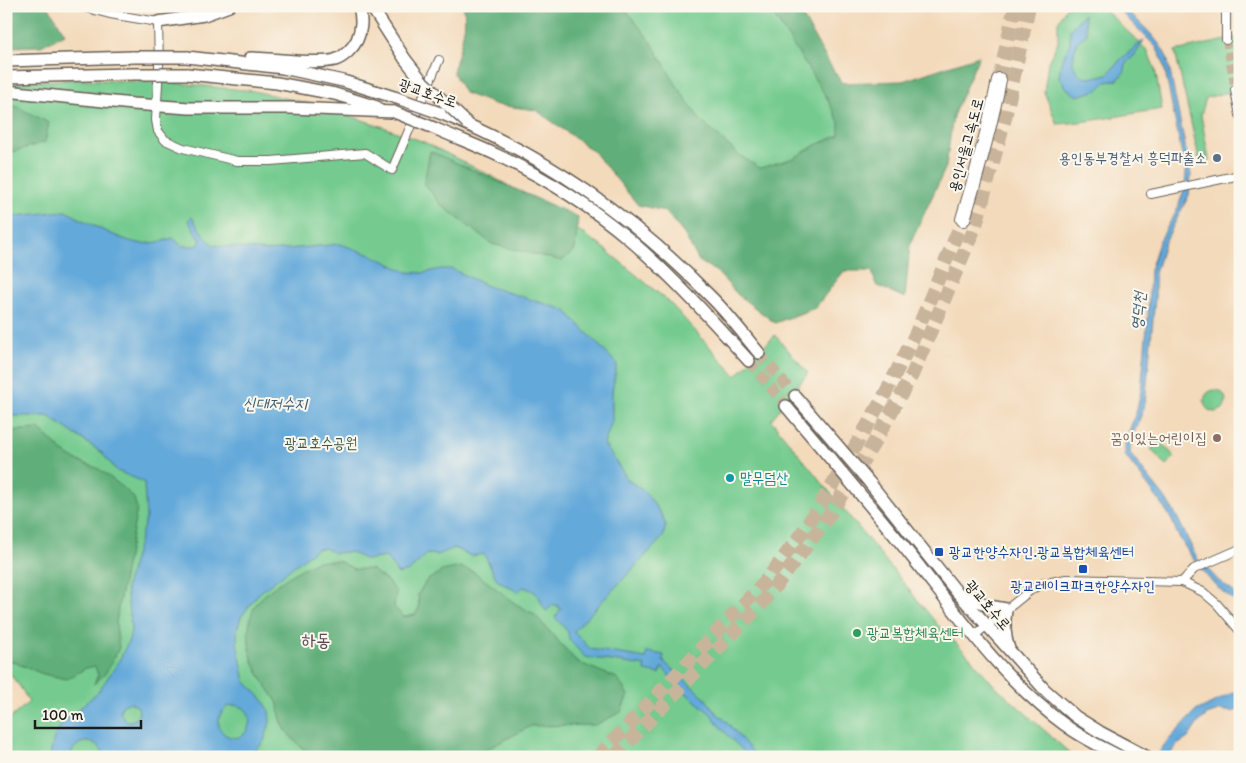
<svg xmlns="http://www.w3.org/2000/svg" width="1246" height="763" viewBox="0 0 1246 763" font-family="Itim,'Poor Story',sans-serif">
<style>
.green{fill:#75cb8f;stroke:#487456}
.forest{fill:#60af7a;stroke:#3e664b}
.water{fill:#64a9da;stroke:#40627b;fill-rule:evenodd}
.lines{fill:none;stroke-linecap:round;stroke-linejoin:round}
.street-tunnel{stroke:#c8b49b;stroke-width:8;stroke-dasharray:8 4;stroke-linecap:butt}
.secondary-tunnel{stroke:#c8b49b;stroke-width:11;stroke-dasharray:11 5.5;stroke-linecap:butt}
.highway-tunnel{stroke:#c8b49b;stroke-width:14;stroke-dasharray:14 7;stroke-linecap:butt}
.street-casing{stroke:#675e54;stroke-width:10}
.secondary-casing{stroke:#675e54;stroke-width:14}
.highway-casing{stroke:#675e54;stroke-width:16}
.street{stroke:#fff;stroke-width:8}
.secondary{stroke:#fff;stroke-width:11}
.highway{stroke:#fff;stroke-width:14}
.secondary-bridge-casing{stroke:#675e54;stroke-width:14;stroke-linecap:butt}
.secondary-bridge{stroke:#fff;stroke-width:11}
.service-dot{fill:#5c6f8a;stroke:#fbf7ec;stroke-width:2}
.education-dot{fill:#8d6e63;stroke:#fbf7ec;stroke-width:2}
.culture-dot{fill:#0f9aa8;stroke:#fbf7ec;stroke-width:2}
.transit-dot{fill:#1a4fb4;stroke:#fbf7ec;stroke-width:2}
.leisure-dot{fill:#2e9e5b;stroke:#fbf7ec;stroke-width:2}
.labels{text-anchor:middle;dominant-baseline:central;stroke-width:4;stroke-linejoin:round;paint-order:stroke}
.street-label{font-size:15px;fill:#1c1c1c;stroke:#fbf7ec}
.service-label{font-size:15px;fill:#4e5e75;stroke:#fbf7ec;text-anchor:end}
.education-label{font-size:15px;fill:#785e54;stroke:#fbf7ec;text-anchor:end}
.park-label{font-size:15px;fill:#3b5944;stroke:#fbf7ec}
.culture-label{font-size:15px;fill:#0d838f;stroke:#fbf7ec;text-anchor:start}
.transit-label{font-size:15px;fill:#164399;stroke:#fbf7ec;text-anchor:start}
.leisure-label{font-size:15px;fill:#27864d;stroke:#fbf7ec;text-anchor:start}
.water-label{font-size:16px;font-style:italic;fill:#3c5b71;stroke:#fbf7ec}
.quarter-label{font-size:18px;fill:#5a475a;stroke:#fbf7ec}
</style>
<rect width="100%" height="100%" fill="#fbf7ec"/>
<filter id="ink" filterUnits="userSpaceOnUse"><feTurbulence type="fractalNoise" baseFrequency=".02" numOctaves="2"/><feDisplacementMap in="SourceGraphic" scale="10" xChannelSelector="R" yChannelSelector="G"/><feConvolveMatrix kernelMatrix="1 2 1 2 8 2 1 2 1" color-interpolation-filters="sRGB"/></filter>
<filter id="wash" filterUnits="userSpaceOnUse"><feTurbulence type="fractalNoise" baseFrequency=".0096" numOctaves="4" result="noise"/><feDisplacementMap in="SourceGraphic" scale="20" xChannelSelector="R" yChannelSelector="G"/><feGaussianBlur stdDeviation="1.12" result="paint"/><feColorMatrix in="noise" values="0 0 0 0 0 0 0 0 0 0 0 0 0 0 0 0 0 1.4 0 .05"/><feComposite in="paint" operator="in"/></filter>
<g filter="url(#wash)">
<rect width="100%" height="100%" fill="#f3dabb"/>
<!-- green -->
<g class="green">
<polygon points="492,6 788,6 868,140 774,188"/>
<path d="M1067,6H1101L1147,50L1155,69L1162,109C1127,114 1092,122 1057,124L1044,92L1048,62L1058,42V22Z"/>
<polygon points="1240,37 1240,89 1206,98 1201,115 1209,160 1200,163 1175,51"/>
<polygon points="77,79 176,83 254,91 315,105 375,124 424,142 491,176 540,203 601,246 669,302 736,376 775,335 808,373 771,420 937,624 969,656 992,683 1074,757 6,757 6,722 29,702 21,688 6,669 6,83"/>
<circle cx="1215" cy="401" r="11"/>
<polygon points="1160,441 1175,457 1166,466 1151,449"/>
</g>
<!-- forest -->
<g class="forest">
<polygon points="6,6 48,6 65,34 41,46 6,47"/>
<path d="M463,6H623L652,43L675,83L701,121L739,155L760,168L794,158L814,146L839,135V122L825,95L768,6H797C812,32 825,59 842,83L903,81L979,56L953,116L946,167L910,244L905,298L876,285L872,271H844L815,308L775,323L738,295L717,272L699,261L684,234L665,211L638,205L593,151L536,110L497,105L464,93L453,72C458,54 469,23 463,6Z"/>
<polygon points="6,101 49,123 45,142 6,154"/>
<polygon points="430,151 578,217 575,250 562,261 492,244 441,205 424,183"/>
<polygon points="39,429 62,451 76,460 99,469 125,489 134,498 137,509 118,609 116,624 119,648 113,660 105,674 94,684 98,675 95,666 86,668 67,679 43,674 6,659 6,431"/>
<path d="M317,561H339L354,569H371L387,581L396,592L394,607L404,617L415,615L419,608L418,594L426,581L442,571L460,567L474,572L516,604L534,614L577,662L617,678L628,695L621,712L595,725L531,726L489,748L479,757H314C303,750 285,734 281,720C279,714 280,709 277,702C269,689 257,674 252,659C247,643 247,620 255,606C263,591 301,568 317,561Z"/>
</g>
<!-- water -->
<g class="water">
<path d="M1115,6H1122C1139,22 1157,37 1167,57L1191,175L1189,195L1164,244L1155,273V298L1145,403L1138,424L1131,438L1130,454L1165,498L1176,515L1197,558L1219,581L1240,597V604C1215,590 1192,560 1178,535C1175,530 1174,523 1170,517C1157,496 1140,476 1125,455V442L1137,410L1141,391L1148,316L1150,270L1159,242L1178,208L1185,186L1186,174L1163,61L1156,47Z"/>
<polygon points="1084,14 1087,34 1077,42 1074,53 1073,64 1077,72 1083,77 1090,78 1108,74 1121,59 1144,40 1135,55 1126,63 1125,71 1118,80 1106,82 1098,90 1077,96 1065,87 1059,78 1061,62 1070,44 1070,30"/>
<path d="M65,211C86,221 116,239 138,243C150,245 162,241 173,238L182,246H197L201,241L188,220L192,217L199,229L213,245L267,251L340,244L374,256L407,272L422,273L441,269H452L487,286L565,310L617,364L612,392V421L604,444L628,480L646,493L661,514L666,525L663,537L574,631L590,649L646,658L647,652L664,655L663,661L705,698L716,713L726,721L757,757H749L721,728L711,714L680,688L662,667L660,674L645,671V666L585,657L573,644L569,639L568,632L555,617L561,609L556,605H553L546,611C537,597 542,593 523,587L518,592L497,580L484,554L471,556L454,548L438,555L427,554L409,571L398,574L386,557L366,560L351,552L335,553L324,548L316,549L258,594L241,617L237,630V643L245,681L264,701L269,711L270,722L264,741L256,750L243,757H104C100,736 75,737 70,757H50L53,741L57,731L63,723L98,692L118,663L129,640L131,630L126,587L146,518L144,482L117,471L101,452L48,416H6V217ZM130,702L138,707C141,716 134,724 125,720L120,712L122,706ZM229,706C262,700 251,750 226,735C214,728 218,712 229,706Z"/>
<polygon points="1240,689 1240,708 1232,712 1221,710 1207,715 1198,723 1188,738 1177,745 1168,757 1156,757 1165,744 1196,711"/>
</g>
</g>
<g filter="url(#ink)">
<g class="lines">
<!-- street-tunnel -->
<polyline class="street-tunnel" points="1226,40 1235,90"/>
<!-- secondary-tunnel -->
<g class="secondary-tunnel">
<polyline points="759,353 795,396"/>
<polyline points="749,361 786,406"/>
</g>
<!-- highway-tunnel -->
<g class="highway-tunnel">
<polyline points="999,80 1015,6"/>
<polyline points="598,757 769,577 804,530 841,471 883,398 916,333 963,219"/>
<polyline points="614,757 763,602 797,559 828,517 874,443 912,375 976,225 1005,118 1029,6"/>
</g>
<defs>
<g id="street">
<polyline points="79,6 110,14 158,22 159,65 156,120 158,131 165,140 183,148 237,161 271,161 365,153 392,170 439,60"/>
<polyline points="1226,40 1226,6"/>
<polyline points="1235,90 1240,115"/>
<polyline points="1151,194 1240,175"/>
<polyline points="1182,582 1194,569 1240,549"/>
<polyline points="975,635 1032,589 1042,584 1066,579 1182,582 1203,592 1217,604 1240,631"/>
</g>
<g id="secondary">
<polyline points="371,6 405,59"/>
<polyline points="158,22 204,15 229,6"/>
<polyline points="187,57 283,68 343,81 397,98"/>
<path d="M250,58C272,58 315,65 335,60C344,57 353,48 357,40C362,28 362,19 359,6"/>
<polyline points="6,61 133,57"/>
<polyline points="187,74 277,83 335,94 377,107"/>
<polyline points="6,77 131,74"/>
<polyline points="6,91 133,104 189,108 290,108 394,112"/>
<path d="M440,113C546,155 633,217 712,298C729,315 744,335 759,353"/>
<path d="M434,128C456,138 479,146 501,157C545,178 591,207 629,239C672,276 711,319 749,361"/>
<polyline points="795,396 869,482 956,591 1045,690 1076,717 1100,732 1147,757"/>
<path d="M786,406C828,456 871,506 912,557C959,616 1003,680 1065,725C1082,738 1102,747 1121,757"/>
<path d="M963,594L989,606L1006,609C1004,623 1004,635 1009,649"/>
</g>
<path id="highway" d="M963,219C977,173 990,127 999,80"/>
</defs>
<!-- street casing -->
<use href="#street" class="street-casing"/>
<!-- secondary casing -->
<use href="#secondary" class="secondary-casing"/>
<!-- highway casing -->
<use href="#highway" class="highway-casing"/>
<!-- street -->
<use href="#street" class="street"/>
<!-- secondary -->
<use href="#secondary" class="secondary"/>
<!-- highway -->
<use href="#highway" class="highway"/>
<defs>
<g id="secondary-bridge">
<polyline points="133,57 187,57"/>
<polyline points="405,59 423,82 467,123"/>
<polyline points="131,74 187,74"/>
<polyline points="397,98 440,113"/>
<polyline points="394,112 434,128"/>
</g>
</defs>
<!-- secondary-bridge casing -->
<use href="#secondary-bridge" class="secondary-bridge-casing"/>
<!-- secondary-bridge -->
<use href="#secondary-bridge" class="secondary-bridge"/>
</g>
</g>
<!-- markers -->
<circle class="service-dot" cx="1217" cy="158" r="5"/>
<circle class="education-dot" cx="1217" cy="438" r="5"/>
<circle class="culture-dot" cx="730" cy="478" r="5"/>
<g class="transit-dot">
<rect x="934" y="547" width="10" height="10" rx="2.5"/>
<rect x="1078" y="564" width="10" height="10" rx="2.5"/>
</g>
<circle class="leisure-dot" cx="857" cy="633" r="5"/>
<g class="labels">
<!-- street labels -->
<g class="street-label">
<text transform="translate(428 93) rotate(19)">광교호수로</text>
<text transform="translate(966 145) rotate(-75)">용인서울고속도로</text>
<text transform="translate(988 605) rotate(49)">광교호수로</text>
</g>
<!-- service labels -->
<g class="service-label">
<text x="1207" y="158">용인동부경찰서 흥덕파출소</text>
</g>
<!-- education labels -->
<g class="education-label">
<text x="1207" y="438">꿈이있는어린이집</text>
</g>
<!-- park labels -->
<g class="park-label">
<text x="321" y="443">광교호수공원</text>
</g>
<!-- culture labels -->
<g class="culture-label">
<text x="740" y="478">말무덤산</text>
</g>
<!-- transit labels -->
<g class="transit-label">
<text x="949" y="552">광교한양수자인.광교복합체육센터</text>
<text x="1083" y="586" text-anchor="middle">광교레이크파크한양수자인</text>
</g>
<!-- leisure labels -->
<g class="leisure-label">
<text x="867" y="633">광교복합체육센터</text>
</g>
<!-- water labels -->
<g class="water-label">
<text transform="translate(1138 311) rotate(-85)">영덕천</text>
<text x="275" y="403">신대저수지</text>
</g>
<!-- quarter labels -->
<g class="quarter-label">
<text x="316" y="640">하동</text>
</g>
</g>
<!-- margin -->
<rect width="1246" height="763" fill="none" stroke="#fbf7ec" stroke-width="25"/>
<!-- scale -->
<path d="M35 720v8h106v-8" fill="none" stroke="#1c1c1c" stroke-width="2.5"/>
<text x="42" y="720" font-size="15" fill="#1c1c1c" stroke="#fbf7ec" stroke-width="4" paint-order="stroke">100 m</text>
</svg>
